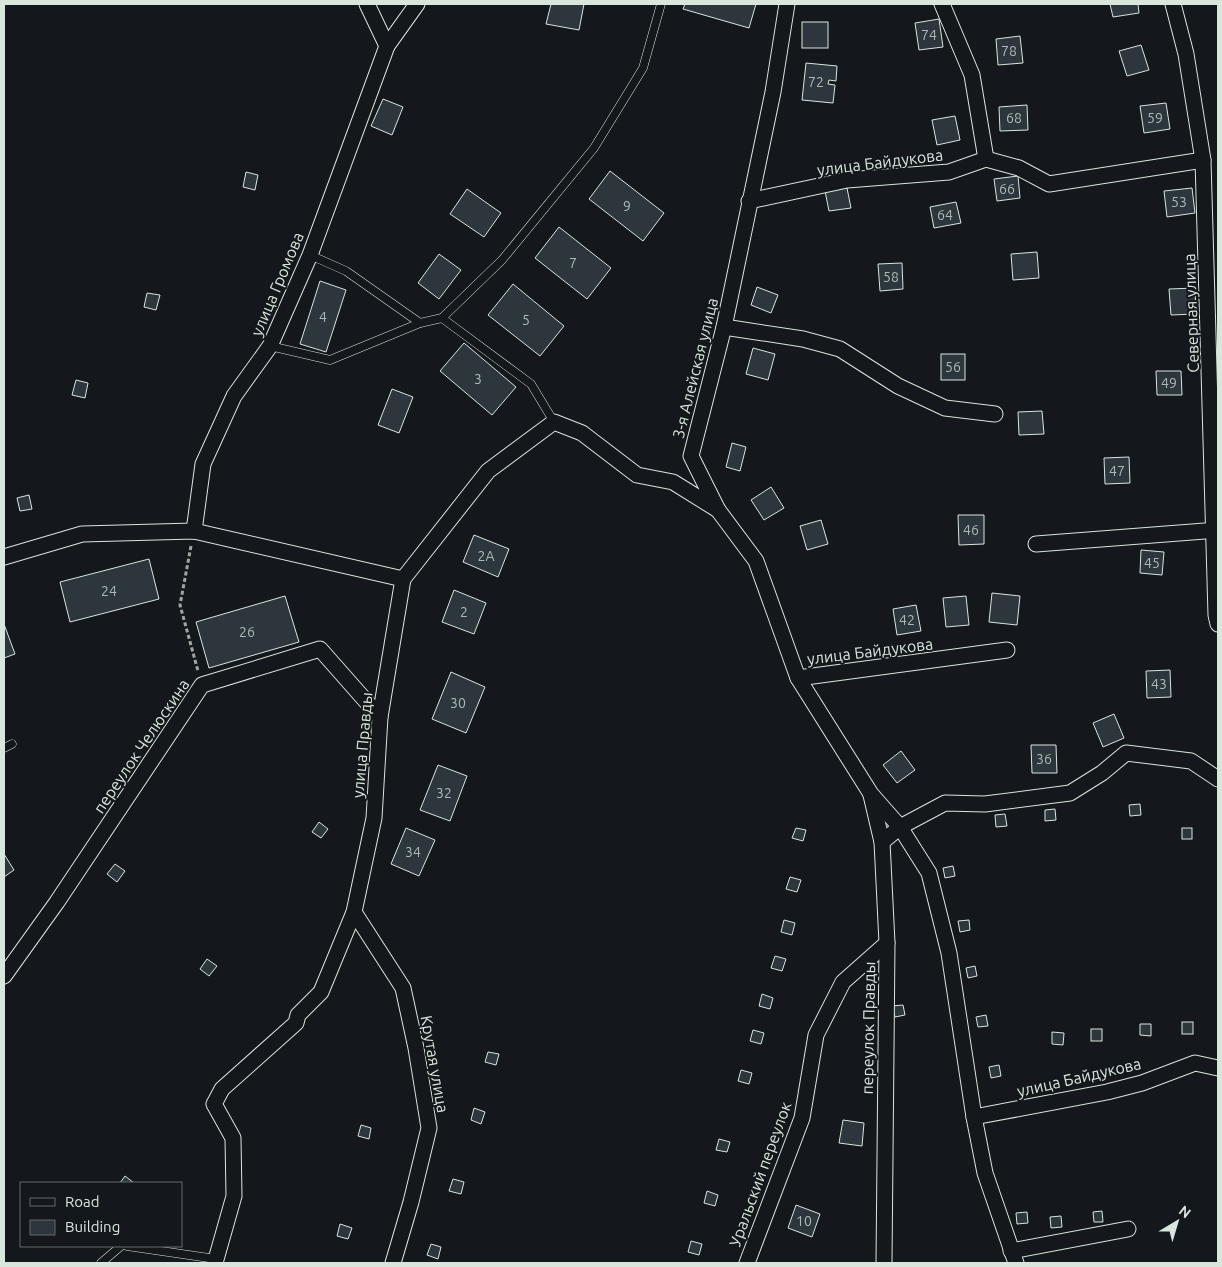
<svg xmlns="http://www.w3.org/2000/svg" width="1222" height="1267" viewBox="0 0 1222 1267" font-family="Ubuntu,sans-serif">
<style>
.building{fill:#2c363c;stroke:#d8e6dc}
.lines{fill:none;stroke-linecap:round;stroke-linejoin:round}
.service-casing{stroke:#d8e6dc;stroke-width:9}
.minor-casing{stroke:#d8e6dc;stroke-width:17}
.path{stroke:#9da8a2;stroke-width:3;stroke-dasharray:4 2.5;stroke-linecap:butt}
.service{stroke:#14181c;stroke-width:8}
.minor{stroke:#14181c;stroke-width:15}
.labels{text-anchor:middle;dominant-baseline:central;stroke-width:4;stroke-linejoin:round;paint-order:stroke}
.number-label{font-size:14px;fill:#adbab4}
.street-label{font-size:16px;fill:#d8e6dc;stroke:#14181c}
</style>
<rect width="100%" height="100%" fill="#14181c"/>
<!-- building -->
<g class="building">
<polygon points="551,4 584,4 579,30 546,24"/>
<polygon points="685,4 756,4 749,28 683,9"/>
<polygon points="1110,4 1138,4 1139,13 1113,17"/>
<polygon points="939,19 943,47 919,50 915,23"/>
<rect x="802" y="22" width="26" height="26"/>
<polygon points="1020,36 1023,63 998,65 996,39"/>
<polygon points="1141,45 1149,70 1127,76 1119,51"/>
<polygon points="806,63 837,66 836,81 829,80 828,84 835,85 833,103 802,100"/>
<polygon points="383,99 403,107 392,135 371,126"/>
<polygon points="1166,103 1170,129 1144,133 1140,106"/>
<polygon points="1027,105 1028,130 1000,131 999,107"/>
<polygon points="955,116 960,140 937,145 932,120"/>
<polygon points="610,171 664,213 643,241 589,199"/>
<polygon points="246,172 258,175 255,190 243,187"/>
<polygon points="1018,176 1020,198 997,201 994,179"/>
<polygon points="847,188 851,208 829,211 825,191"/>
<polygon points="1192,188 1195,213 1167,217 1164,191"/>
<polygon points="467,189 501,213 484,237 450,214"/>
<polygon points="956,202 961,223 934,228 930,207"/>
<polygon points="559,227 611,268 587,299 535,258"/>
<polygon points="1037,252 1039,278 1013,280 1011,254"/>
<polygon points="439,254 461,270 439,299 418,283"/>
<polygon points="902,263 903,289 880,291 878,264"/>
<polygon points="320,281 346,290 326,352 300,344"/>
<polygon points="513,284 564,326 540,356 488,315"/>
<polygon points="757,287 778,295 771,313 751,305"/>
<polygon points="1195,288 1196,314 1171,315 1169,289"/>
<polygon points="147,293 160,295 156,310 144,307"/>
<polygon points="464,343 516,387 492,415 440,371"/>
<polygon points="753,348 775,354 768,380 746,374"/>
<rect x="941" y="354" width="24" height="26"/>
<polygon points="1156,371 1181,371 1182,395 1157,395"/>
<polygon points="76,380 88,383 85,398 72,395"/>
<polygon points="392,389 413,397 399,433 378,425"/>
<polygon points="1042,411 1044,434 1019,435 1018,412"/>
<polygon points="732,443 746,447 740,471 726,467"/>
<polygon points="1129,457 1130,483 1105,484 1104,458"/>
<polygon points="771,487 784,508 764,520 751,500"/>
<polygon points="29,495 32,509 20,511 17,498"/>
<polygon points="958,515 984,515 984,544 959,545"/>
<polygon points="821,520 828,544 807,550 800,526"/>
<polygon points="474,535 509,549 498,577 463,562"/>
<polygon points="1141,550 1164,552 1162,575 1140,573"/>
<polygon points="149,559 159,599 70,622 60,582"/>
<polygon points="454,590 486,603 474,634 442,622"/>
<polygon points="992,593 1020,596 1017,625 989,622"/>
<polygon points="285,596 299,642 209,668 196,622"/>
<polygon points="966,596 969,625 946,627 943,598"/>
<polygon points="916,605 921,631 897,635 893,609"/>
<polygon points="4,624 15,654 4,658"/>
<polygon points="1170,670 1171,697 1147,698 1146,671"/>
<polygon points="451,672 485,687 466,733 432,719"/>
<polygon points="1114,714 1124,738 1103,747 1093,723"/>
<polygon points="1031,745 1056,745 1057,773 1032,773"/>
<polygon points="901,751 915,770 897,783 883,765"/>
<polygon points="438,765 467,776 450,821 420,810"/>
<polygon points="1140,804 1141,815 1130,816 1129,805"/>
<polygon points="1055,809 1056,820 1045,821 1045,810"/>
<polygon points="1005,814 1007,826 996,827 995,815"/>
<polygon points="319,822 328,829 321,838 312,832"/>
<polygon points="406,828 435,840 419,876 391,864"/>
<polygon points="796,828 806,830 803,841 792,838"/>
<rect x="1182" y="828" width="10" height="11"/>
<polygon points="4,854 14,870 4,877"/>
<polygon points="115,864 125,871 117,882 107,874"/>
<polygon points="953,866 955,876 945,878 943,868"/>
<polygon points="790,877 801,880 797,892 786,889"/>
<polygon points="784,920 795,923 792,935 781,932"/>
<polygon points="969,920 970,930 960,932 958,921"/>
<polygon points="775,956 786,959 782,971 771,968"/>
<polygon points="207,959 217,966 209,976 200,969"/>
<polygon points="975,966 977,976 968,978 966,968"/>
<polygon points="762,994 773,998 770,1009 759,1006"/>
<polygon points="903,1005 905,1015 895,1017 892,1006"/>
<polygon points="986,1015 988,1026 978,1027 976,1017"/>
<rect x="1182" y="1022" width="11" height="12"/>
<polygon points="1140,1024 1151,1024 1151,1036 1140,1035"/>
<rect x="1091" y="1029" width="11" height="12"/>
<polygon points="753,1030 764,1033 761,1044 750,1041"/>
<polygon points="1052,1032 1064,1033 1063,1045 1052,1044"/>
<polygon points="488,1052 499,1054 496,1065 485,1062"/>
<polygon points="999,1065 1001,1076 991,1078 989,1067"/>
<polygon points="741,1070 752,1073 749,1084 738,1081"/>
<polygon points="474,1108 485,1112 481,1124 471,1120"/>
<polygon points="843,1120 864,1123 862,1146 839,1143"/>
<polygon points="361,1125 371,1128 369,1139 358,1136"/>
<polygon points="719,1139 730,1142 727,1152 716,1150"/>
<polygon points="125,1176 134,1183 120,1183"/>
<polygon points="453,1179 464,1182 461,1194 449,1191"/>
<polygon points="707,1191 718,1195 715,1206 704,1203"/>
<polygon points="796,1205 820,1214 812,1237 788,1228"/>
<polygon points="1102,1211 1103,1222 1094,1222 1093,1212"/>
<polygon points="1027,1212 1028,1223 1017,1224 1016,1213"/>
<polygon points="1061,1216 1062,1227 1051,1228 1050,1217"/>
<polygon points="340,1224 352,1228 348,1239 337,1236"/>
<polygon points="691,1241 702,1244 699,1255 688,1252"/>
<polygon points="431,1244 441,1247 438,1259 427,1255"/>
</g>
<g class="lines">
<defs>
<g id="service">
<polyline points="310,255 346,271 420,323 442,318 502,260 594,148 643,68 661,4"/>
<polyline points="442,318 531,384 554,422"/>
<polyline points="270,346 330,360 420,323"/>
<polyline points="4,748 12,744"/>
<polyline points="127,1246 216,1259"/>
<polyline points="101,1263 121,1246"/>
</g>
<g id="minor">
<polyline points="942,4 972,75 986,159"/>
<polyline points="1173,4 1186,54 1203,160 1216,615 1218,624"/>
<polyline points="387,46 417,4"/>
<polyline points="749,201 847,180 949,172 986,159 1019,168 1049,184 1203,160"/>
<polyline points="724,327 803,339 840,349 898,386 945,408 995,414"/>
<polyline points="718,510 756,561 798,678 871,794 900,827 929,873 949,953 974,1117 985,1173 1016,1263"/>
<polyline points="194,531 203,464 234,396 270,346 310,255 387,46 367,4"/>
<polyline points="1036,544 1218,530"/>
<polyline points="4,557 82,534 194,531 403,579"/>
<polyline points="798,678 1007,650"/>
<polyline points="871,795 882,842 887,943 884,1263"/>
<polyline points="882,842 900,827 945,803 985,804 1070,793 1102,773 1126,753 1191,761 1218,779"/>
<polyline points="354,912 403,988 416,1048 429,1128 411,1202 393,1263"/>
<polyline points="4,976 57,902 202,685 320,649 380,717"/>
<polyline points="974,1117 1107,1092 1142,1083 1195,1063 1218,1068"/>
<polyline points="1011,1251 1128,1229"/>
<polyline points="215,1263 234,1196 233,1138 214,1104 222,1089 296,1023 298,1015 321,992 354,912 374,818 380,717 403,579 488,471 554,422 582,433 637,475 673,482 718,510 691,456 724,327 773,92 787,4"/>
<polyline points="747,1263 802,1118 816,1035 843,982 887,943"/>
</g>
</defs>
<!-- service casing -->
<use href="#service" class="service-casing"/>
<!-- minor casing -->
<use href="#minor" class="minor-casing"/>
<!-- path -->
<polyline class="path" points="191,546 180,605 198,671"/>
<!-- service -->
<use href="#service" class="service"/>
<!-- minor -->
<use href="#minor" class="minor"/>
</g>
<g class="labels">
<!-- number labels -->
<g class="number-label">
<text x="929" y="35">74</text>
<text x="1009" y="51">78</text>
<text x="816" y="82">72</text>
<text x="1014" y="118">68</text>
<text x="1155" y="118">59</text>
<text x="1007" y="189">66</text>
<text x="1179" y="202">53</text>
<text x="627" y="206">9</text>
<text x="945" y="215">64</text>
<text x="573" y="263">7</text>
<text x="891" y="277">58</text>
<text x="323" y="317">4</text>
<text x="526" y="320">5</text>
<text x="953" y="367">56</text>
<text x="478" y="379">3</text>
<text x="1169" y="383">49</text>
<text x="1117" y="471">47</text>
<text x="971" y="530">46</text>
<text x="486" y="556">2А</text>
<text x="1152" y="563">45</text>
<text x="109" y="591">24</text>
<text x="464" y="612">2</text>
<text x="907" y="620">42</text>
<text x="247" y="632">26</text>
<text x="1159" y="684">43</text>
<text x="458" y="703">30</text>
<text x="1044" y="759">36</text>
<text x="444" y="793">32</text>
<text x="413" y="852">34</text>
<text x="804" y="1221">10</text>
</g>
<!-- street labels -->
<g class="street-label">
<text transform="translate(880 162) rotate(-7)">улица Байдукова</text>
<text transform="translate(277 284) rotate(-67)">улица Громова</text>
<text transform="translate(1191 313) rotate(-92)">Северная улица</text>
<text transform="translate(695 368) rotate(-76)">3-я Алейская улица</text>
<text transform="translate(870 651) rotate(-7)">улица Байдукова</text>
<text transform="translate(362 745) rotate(-85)">улица Правды</text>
<text transform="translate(141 746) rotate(-56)">переулок Челюскина</text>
<text transform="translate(868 1028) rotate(-89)">переулок Правды</text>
<text transform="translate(435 1064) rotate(80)">Крутая улица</text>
<text transform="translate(1079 1077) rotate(-13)">улица Байдукова</text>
<text transform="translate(760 1174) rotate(-70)">Уральский переулок</text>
</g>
</g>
<!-- border -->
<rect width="1222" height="1267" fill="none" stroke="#d8e6dc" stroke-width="10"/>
<!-- legend -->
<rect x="20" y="1182" width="162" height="65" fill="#14181c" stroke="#626a69"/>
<rect x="30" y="1198" width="25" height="8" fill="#14181c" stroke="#626a69"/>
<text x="65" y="1207" font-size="15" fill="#d8e6dc">Road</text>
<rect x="30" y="1220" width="25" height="15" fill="#2c363c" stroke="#626a69"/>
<text x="65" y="1232" font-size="15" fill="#d8e6dc">Building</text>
<!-- north arrow -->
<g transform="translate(1177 1222) rotate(38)" stroke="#14181c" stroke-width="4" paint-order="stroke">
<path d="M0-4L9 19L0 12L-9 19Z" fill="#d8e6dc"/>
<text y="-8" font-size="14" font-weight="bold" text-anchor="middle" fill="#d8e6dc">N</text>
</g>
</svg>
